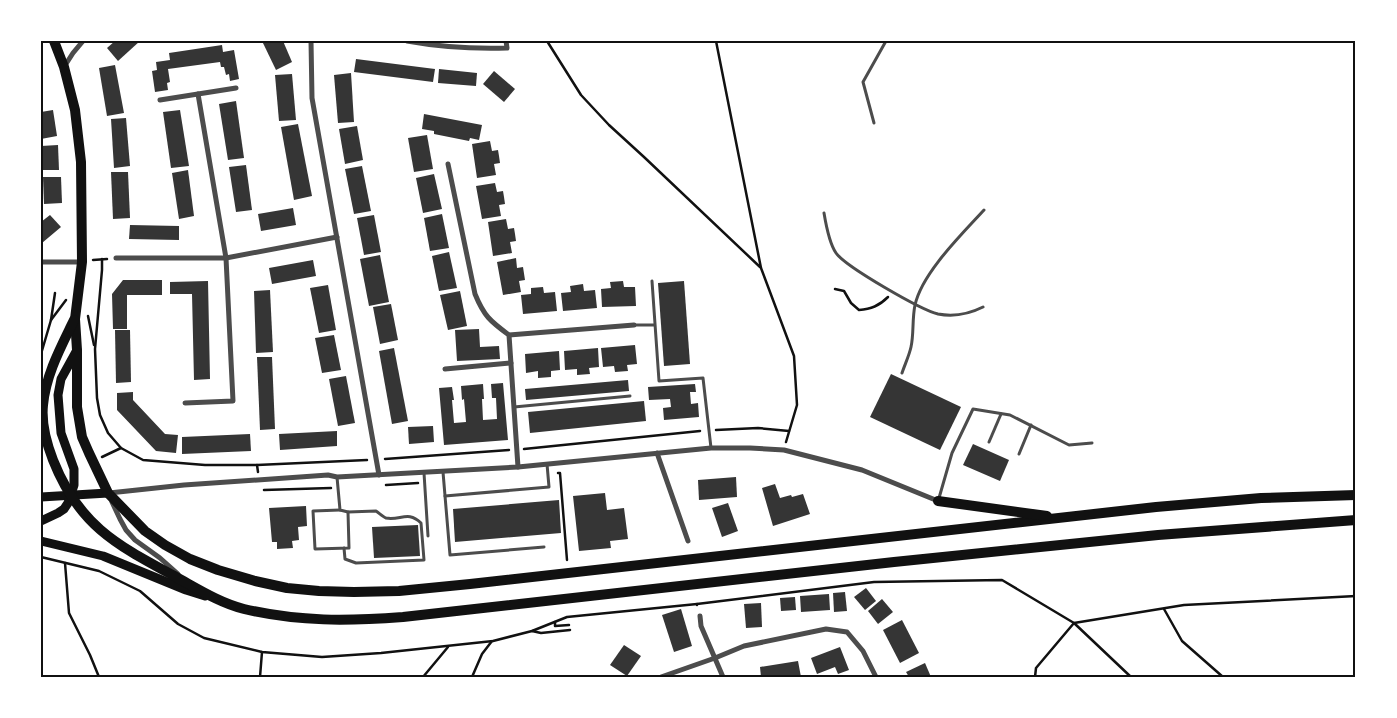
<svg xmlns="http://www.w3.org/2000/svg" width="1397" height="718" viewBox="0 0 1397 718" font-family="Ubuntu,sans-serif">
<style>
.building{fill:#353535}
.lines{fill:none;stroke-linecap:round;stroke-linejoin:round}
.path{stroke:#111;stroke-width:2.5}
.service{stroke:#4c4c4c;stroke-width:3}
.minor{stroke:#4c4c4c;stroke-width:5}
.primary{stroke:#111;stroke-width:9}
.trunk{stroke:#111;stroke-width:10}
.neatline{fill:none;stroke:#111;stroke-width:2}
</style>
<rect width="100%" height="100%" fill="#fff"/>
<!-- building -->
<g class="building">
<polygon points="115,41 140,41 118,61 107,48"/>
<polygon points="262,41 283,41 292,62 276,70"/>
<polygon points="222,45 223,52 234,50 239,79 230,81 229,74 226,75 224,67 221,67 220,62 168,69 170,82 167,83 168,90 155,92 152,71 157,70 156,62 170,60 169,53"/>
<polygon points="356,59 435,69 433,82 354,72"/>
<polygon points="115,65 124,113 107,116 99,68"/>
<polygon points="439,69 477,73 476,86 438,83"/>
<polygon points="494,71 515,89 504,102 483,84"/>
<polygon points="351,73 354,122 338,123 334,75"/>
<polygon points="292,74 296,120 279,121 275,75"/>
<polygon points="236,101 244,158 228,160 219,104"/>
<polygon points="53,110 57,136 41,139 41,112"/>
<polygon points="180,110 189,166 171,168 163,112"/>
<polygon points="424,114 482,125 479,140 470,138 469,141 434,134 434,131 422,129"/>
<polygon points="126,118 130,166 114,168 111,119"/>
<polygon points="298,124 312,196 294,200 281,127"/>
<polygon points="357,126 363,160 345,164 339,129"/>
<polygon points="427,135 433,169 414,172 408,138"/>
<polygon points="490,141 492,151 498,150 499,156 500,163 494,164 496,175 477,178 472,144"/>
<polygon points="58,145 59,170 42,170 41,146"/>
<polygon points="246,165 252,210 236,212 229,167"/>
<polygon points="362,166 371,211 354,214 345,169"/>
<polygon points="188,170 194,216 179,219 172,173"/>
<polygon points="111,172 128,172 130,218 113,219"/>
<polygon points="434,174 442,209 423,213 416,178"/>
<polygon points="43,177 61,177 62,203 44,204"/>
<polygon points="495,183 497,192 503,191 504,197 505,204 499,205 501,216 482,219 476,186"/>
<polygon points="293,208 296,225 261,231 258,214"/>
<polygon points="442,214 449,248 430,251 424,218"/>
<polygon points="50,215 61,227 42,243 41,222"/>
<polygon points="374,215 381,252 364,255 357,218"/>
<polygon points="506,219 508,229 514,228 515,234 516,241 510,242 512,253 493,256 488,222"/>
<polygon points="130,225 179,226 179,240 129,239"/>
<polygon points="449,252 457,288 439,291 432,256"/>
<polygon points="380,255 389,302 369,306 360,259"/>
<polygon points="516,258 517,268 523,267 525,280 519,281 521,292 503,295 497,262"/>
<polygon points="313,260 316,276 272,284 269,268"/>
<polygon points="123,280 162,280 162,295 127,295 127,329 113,329 112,294"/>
<polygon points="208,281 210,379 194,380 192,294 170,294 170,282"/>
<polygon points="623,281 624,287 635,287 636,306 602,307 601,289 611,288 610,282"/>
<polygon points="684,281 690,364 664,366 658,283"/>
<polygon points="583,284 584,291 595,290 597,308 563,311 561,293 571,292 570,286"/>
<polygon points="328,285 336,330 319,333 310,288"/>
<polygon points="543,287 544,293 555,292 557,311 523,314 521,295 531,294 531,288"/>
<polygon points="270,290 273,352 256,353 254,291"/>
<polygon points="460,291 467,326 448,330 440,295"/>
<polygon points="391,304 398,340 380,344 373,307"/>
<polygon points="479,329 480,347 499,346 500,359 457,361 455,330"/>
<polygon points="115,330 130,330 131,382 116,383"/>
<polygon points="334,335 341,370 322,373 315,338"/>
<polygon points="635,345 637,364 627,365 628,371 615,372 614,366 603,367 601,348"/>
<polygon points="394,348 408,421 392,424 379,351"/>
<polygon points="598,348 599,367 589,368 590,374 577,375 577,369 565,370 564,351"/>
<polygon points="559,351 560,370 551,371 551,377 538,378 538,371 526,373 525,354"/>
<polygon points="257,357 272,357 275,429 260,430"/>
<polygon points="891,374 961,407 940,450 870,417"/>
<polygon points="346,376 355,423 338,426 329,379"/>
<polygon points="628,380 629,391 526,400 525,389"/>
<polygon points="503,383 508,440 444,445 439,388 452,387 454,400 452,400 454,423 466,422 464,399 462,400 461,386 483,384 484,399 482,399 483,420 497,419 496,398 492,398 491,384"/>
<polygon points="695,384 696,392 690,392 691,404 698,403 699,417 664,420 663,408 671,407 670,399 649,400 648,387"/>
<polygon points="133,392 133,400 165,434 178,435 176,453 156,451 117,410 117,393"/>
<polygon points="644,401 646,421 530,433 528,412"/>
<polygon points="433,426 434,442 409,444 408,427"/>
<polygon points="337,431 337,446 280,450 279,434"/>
<polygon points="250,434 251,451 182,454 182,437"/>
<polygon points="973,444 1009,460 1000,481 963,465"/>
<polygon points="736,477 737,497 699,500 698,480"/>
<polygon points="775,484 780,498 791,495 792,497 803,494 810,514 773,526 762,488"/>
<polygon points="605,493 607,510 624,508 628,539 610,541 611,548 579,551 573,496"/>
<polygon points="559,500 561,533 455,542 453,509"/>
<polygon points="728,503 738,531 722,537 712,508"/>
<polygon points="306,506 307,526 298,527 299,540 292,541 293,548 277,549 277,542 272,542 269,508"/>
<polygon points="418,525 420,556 374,558 372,527"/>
<polygon points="866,588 876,601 865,610 854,597"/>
<polygon points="845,592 847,611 834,612 833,593"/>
<polygon points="829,594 830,610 801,612 800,596"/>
<polygon points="795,597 796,610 781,611 780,598"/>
<polygon points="882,599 893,612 878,624 868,611"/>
<polygon points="761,603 762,627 746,628 744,604"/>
<polygon points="681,609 692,646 674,652 662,615"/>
<polygon points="902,620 919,653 900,663 883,630"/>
<polygon points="624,645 641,656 627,676 610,665"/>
<polygon points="840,647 849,670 838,674 835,667 817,674 811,658"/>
<polygon points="798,661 801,677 761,677 760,667"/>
<polygon points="925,663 931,677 909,677 906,672"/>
</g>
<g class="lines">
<!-- path -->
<g class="path">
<polyline points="547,41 581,95 609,125 644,157 760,267"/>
<polyline points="716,41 761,268 794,356 797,405 786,442"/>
<polyline points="102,259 102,270 95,349 97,398 100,415 108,433 121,448 143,460 205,465 257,465 258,472"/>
<polyline points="93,260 107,259"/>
<path d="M835,289L844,291L851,303L859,310C871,309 879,306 888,297"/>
<polyline points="88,316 94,345"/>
<polyline points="51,320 66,300"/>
<polyline points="41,354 51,320 55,293"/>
<polyline points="716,430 758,428 789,431"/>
<polyline points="524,449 700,431"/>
<polyline points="102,457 121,448"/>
<polyline points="385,459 509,450"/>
<polyline points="257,465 367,460"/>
<polyline points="558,473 560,473 567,560"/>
<polyline points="386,485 418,483"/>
<polyline points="264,490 331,488"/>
<polyline points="41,557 99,571 140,591 178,624 204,638 262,652 322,657 381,653 493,641 532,631 567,617 697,604"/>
<polyline points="65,563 69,613 90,655 99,677"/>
<polyline points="697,605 697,604 874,582 1002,580 1074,623 1131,677"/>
<polyline points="1164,609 1182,641 1223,677"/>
<polyline points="555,622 555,626 569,625"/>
<polyline points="532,631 541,633 570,630"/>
<polyline points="260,677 262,652"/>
<polyline points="423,677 448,647"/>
<polyline points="472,677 482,654 492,641"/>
<polyline points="1035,677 1036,668 1074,623 1184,605 1356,596"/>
</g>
<!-- service -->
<g class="service">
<polyline points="874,123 863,82 886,41"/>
<path d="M824,213C826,225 829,243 836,253C846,267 921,310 938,314C954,317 969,314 983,307"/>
<polyline points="652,281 659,381 703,378 711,448"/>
<polyline points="634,325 654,325"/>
<path d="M902,373C905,364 909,356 911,347C914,334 912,319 915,305C922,273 962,234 984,210"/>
<polyline points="514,407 630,396"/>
<polyline points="989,442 1001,414"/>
<polyline points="1019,454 1031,425"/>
<polyline points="443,472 450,555 544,547"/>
<polyline points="424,473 428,536"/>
<path d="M337,477L340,510L348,512L376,511C379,513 383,517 386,518C400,521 408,510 421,523L424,560L356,563L345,559L344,548"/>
<polyline points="445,496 549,487 547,464"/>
<polyline points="939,498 952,453 973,409 1010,415 1069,445 1092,443"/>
<polyline points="340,510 313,511 315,549 349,548 348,512"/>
</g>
<!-- minor -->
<g class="minor">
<polyline points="311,41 312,98 379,475"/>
<path d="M407,41C440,47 473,49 507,48L506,41"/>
<polyline points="64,67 73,53 83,41"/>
<polyline points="160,100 236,88"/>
<path d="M448,164L475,294C484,316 490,321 509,335L518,467"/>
<polyline points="116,258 226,258 337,237"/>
<polyline points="41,262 82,262"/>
<polyline points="509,335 634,325"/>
<polyline points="445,369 511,363"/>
<polyline points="185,403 233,401 226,258 198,94"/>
<polyline points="657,453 688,541"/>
<polyline points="109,493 184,485 328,475 337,477 518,467 711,448 750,448 784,450 862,470 938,501"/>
<polyline points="112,502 120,519 126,530 135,540 160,558 178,574"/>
<polyline points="700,616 701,626 723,677"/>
<polyline points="661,677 715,658 744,646 826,629 847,632 863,651 876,677"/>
</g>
<!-- primary -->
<g class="primary">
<polyline points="41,497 108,493"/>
<polyline points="41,521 58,513 64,509 68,503 74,485 74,469 61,433 58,395 61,379 77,350"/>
<polyline points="41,541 103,556 186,590 205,596"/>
</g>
<!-- trunk -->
<g class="trunk">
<polyline points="54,41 64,67 75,110 81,162 82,262 75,319 77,350 77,407 82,437 89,453 108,493 145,531 165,545 190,559 218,570 255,581 287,588 319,591 354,592 399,591 470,584 1156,507 1261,498 1356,495"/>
<path d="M74,320C61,347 46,374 43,405C41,424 46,442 53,460C79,526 117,545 176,577C198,589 220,603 244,609C299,622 348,621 403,617L894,562L1158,535L1356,520"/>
<polyline points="938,501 1047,516"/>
</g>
</g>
<!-- border -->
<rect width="1397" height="718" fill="none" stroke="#ffffff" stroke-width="85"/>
<rect x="42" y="42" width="1312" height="634" class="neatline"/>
</svg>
